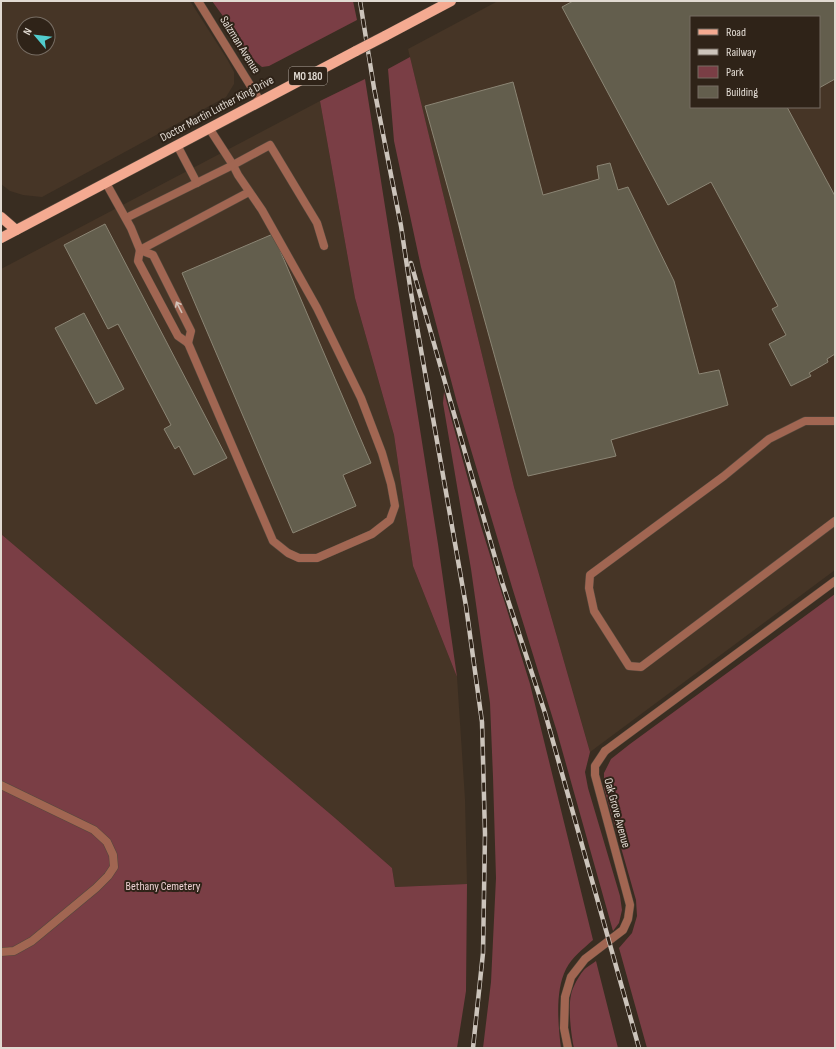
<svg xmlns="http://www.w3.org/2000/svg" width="836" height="1049" viewBox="0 0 836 1049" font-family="'Sofia Sans Condensed',sans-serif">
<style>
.built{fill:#463526;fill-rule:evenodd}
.green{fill:#7a3e45}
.building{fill:#635e4d;stroke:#8b8574}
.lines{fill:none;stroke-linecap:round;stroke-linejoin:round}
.lane-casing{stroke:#54493d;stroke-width:9}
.street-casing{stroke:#54493d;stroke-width:9}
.primary-casing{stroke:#54493d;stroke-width:11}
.lane{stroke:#a16652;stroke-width:8}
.street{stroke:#a16652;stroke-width:8}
.primary{stroke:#f4aa91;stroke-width:10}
.rail-casing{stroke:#ccc4bb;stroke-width:4.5}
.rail{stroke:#2f2318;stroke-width:3;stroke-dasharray:9;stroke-linecap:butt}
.primary-bridge-casing{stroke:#54493d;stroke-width:11;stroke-linecap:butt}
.primary-bridge{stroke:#f4aa91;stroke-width:10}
.oneway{stroke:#d4c3b8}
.labels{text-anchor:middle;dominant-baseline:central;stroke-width:4;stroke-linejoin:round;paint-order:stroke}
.shield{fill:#2f2318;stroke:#aca39a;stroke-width:1}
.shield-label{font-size:11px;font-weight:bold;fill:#e1dad2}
.street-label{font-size:12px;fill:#e1dad2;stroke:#2f2318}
.park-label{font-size:12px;fill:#eed2d4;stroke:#2f2318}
</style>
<rect width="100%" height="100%" fill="#392d21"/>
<!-- built -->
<g class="built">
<path d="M1,1H190L227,59L234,72V84L226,97L42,197L23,195L10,191L1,184ZM24,24H48V48H24Z"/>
<path d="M498,1H835V570L590,752L514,487L408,49ZM691,17H819V107H691Z"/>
<polygon points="320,101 355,298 394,435 413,566 457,677 465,799 467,884 395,887 392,868 335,818 1,534 1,269"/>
</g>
<!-- green -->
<g class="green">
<polygon points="212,1 353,1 357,20 269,66 262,67 251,58 236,34"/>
<polygon points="410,57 514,487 590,752 585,772 588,788 620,896 622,910 619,923 613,931 557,732 512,587 457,403 421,267 394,141 388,69"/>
<polygon points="365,79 438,544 457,677 413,566 394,435 355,298 320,101"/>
<path d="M444,392L480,523L530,684L593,940C583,949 572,957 566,969C555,990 558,1025 561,1048H483L491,982L496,878L493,777L490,703L471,569L443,403Z"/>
<polygon points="1,534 335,818 392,868 395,887 467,884 466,991 457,1048 1,1048"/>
<polygon points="835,594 835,1048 647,1048 619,948 632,933 637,916 636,900 604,788 604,773 611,759 630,744"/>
<path d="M596,961L618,1048H574C571,1035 568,1008 571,995C572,988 580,973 586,968C589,966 593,963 596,961Z"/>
</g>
<!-- building -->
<g class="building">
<polygon points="573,1 835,1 835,79 819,88 819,17 691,17 691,107 787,107 835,196 835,354 827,359 828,362 809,373 811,376 791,386 769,344 786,335 772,309 778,306 711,182 668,205 562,7"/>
<polygon points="513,82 543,195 599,179 597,166 610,163 618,190 628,187 674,281 699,374 719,370 728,405 611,440 616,456 528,476 425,106"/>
<polygon points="105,224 227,458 194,475 179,446 175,449 164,429 171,425 118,324 108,329 64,245"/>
<polygon points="273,234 371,463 343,475 356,506 293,533 182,273"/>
<polygon points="84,313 124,389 96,404 55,328"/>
</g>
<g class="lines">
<defs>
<g id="lane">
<polyline points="177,145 197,183"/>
<polyline points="106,183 131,228 140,250 138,261 178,336 188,343 273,541 288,553 299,558 317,558 372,534 390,520 395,506 391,484 382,453 361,398 317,308 262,210 238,175 233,165 209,128"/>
<polyline points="126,218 233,165 270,145 317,223 324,246"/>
<polyline points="140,250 249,192"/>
<polyline points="140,250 153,255 191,331 188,343"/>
<polyline points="835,421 805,421 769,439 724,476 590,575 589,588 594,611 629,666 641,667 835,521"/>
<polyline points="1,785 94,830 107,842 113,855 114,867 108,876 96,888 32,941 14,951 1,952"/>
<polyline points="568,1048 564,1028 565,997 571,977 585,959 623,930 628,919 630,905 595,775 595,766 605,751"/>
</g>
<g id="street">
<polyline points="198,1 260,101"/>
<polyline points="605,751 835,581"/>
</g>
<g id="primary">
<polyline points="385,36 451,1"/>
<polyline points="1,217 16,230"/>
<polyline points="1,238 356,51"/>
</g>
</defs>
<!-- lane casing -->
<use href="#lane" class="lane-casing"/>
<!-- street casing -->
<use href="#street" class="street-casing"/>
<!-- primary casing -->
<use href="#primary" class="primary-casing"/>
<!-- lane -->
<use href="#lane" class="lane"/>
<!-- street -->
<use href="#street" class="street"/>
<!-- primary -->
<use href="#primary" class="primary"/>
<defs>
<g id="rail">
<polyline points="360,1 374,88 401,226 411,293 466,606 482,722 485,834 483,953 473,1048"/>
<polyline points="411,263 502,582 545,713 639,1048"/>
</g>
</defs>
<!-- rail casing -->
<use href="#rail" class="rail-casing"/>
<!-- rail -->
<use href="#rail" class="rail"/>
<defs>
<polyline id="primary-bridge" points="356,51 385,36"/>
</defs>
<!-- primary-bridge casing -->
<use href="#primary-bridge" class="primary-bridge-casing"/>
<!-- primary-bridge -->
<use href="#primary-bridge" class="primary-bridge"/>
</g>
<!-- one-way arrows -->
<defs><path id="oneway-shaft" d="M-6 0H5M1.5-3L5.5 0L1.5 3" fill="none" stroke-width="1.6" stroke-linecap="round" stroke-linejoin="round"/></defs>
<use class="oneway" href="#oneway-shaft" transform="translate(179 307) rotate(-117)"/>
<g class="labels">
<!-- shield labels -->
<rect class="shield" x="289" y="67" width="38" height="18" rx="3"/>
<g class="shield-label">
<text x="308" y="76">MO 180</text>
</g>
<!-- street labels -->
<g class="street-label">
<text transform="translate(240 45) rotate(58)">Salzman Avenue</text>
<text transform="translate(217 109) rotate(-28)">Doctor Martin Luther King Drive</text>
<text transform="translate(617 813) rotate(75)">Oak Grove Avenue</text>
</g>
<!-- park labels -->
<g class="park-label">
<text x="163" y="886">Bethany Cemetery</text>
</g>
</g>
<!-- border -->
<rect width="836" height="1049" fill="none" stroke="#e1dad2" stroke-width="4"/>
<!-- legend -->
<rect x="690" y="16" width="130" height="92" fill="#2f2318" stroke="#766c62"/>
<rect x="698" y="29" width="20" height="6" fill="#f4aa91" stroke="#766c62"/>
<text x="726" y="36" font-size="12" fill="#e1dad2">Road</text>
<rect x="698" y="49" width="20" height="6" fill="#ccc4bb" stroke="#766c62"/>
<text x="726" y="56" font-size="12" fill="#e1dad2">Railway</text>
<rect x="698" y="66" width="20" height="12" fill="#7a3e45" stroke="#766c62"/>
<text x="726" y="76" font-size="12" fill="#e1dad2">Park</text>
<rect x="698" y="86" width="20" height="12" fill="#635e4d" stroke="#766c62"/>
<text x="726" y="96" font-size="12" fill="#e1dad2">Building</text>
<!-- north arrow -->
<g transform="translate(36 36) rotate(298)"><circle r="19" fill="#2f2318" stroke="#766c62"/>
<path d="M0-3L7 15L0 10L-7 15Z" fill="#52cdce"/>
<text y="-6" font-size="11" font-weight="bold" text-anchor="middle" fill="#e1dad2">N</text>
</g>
</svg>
